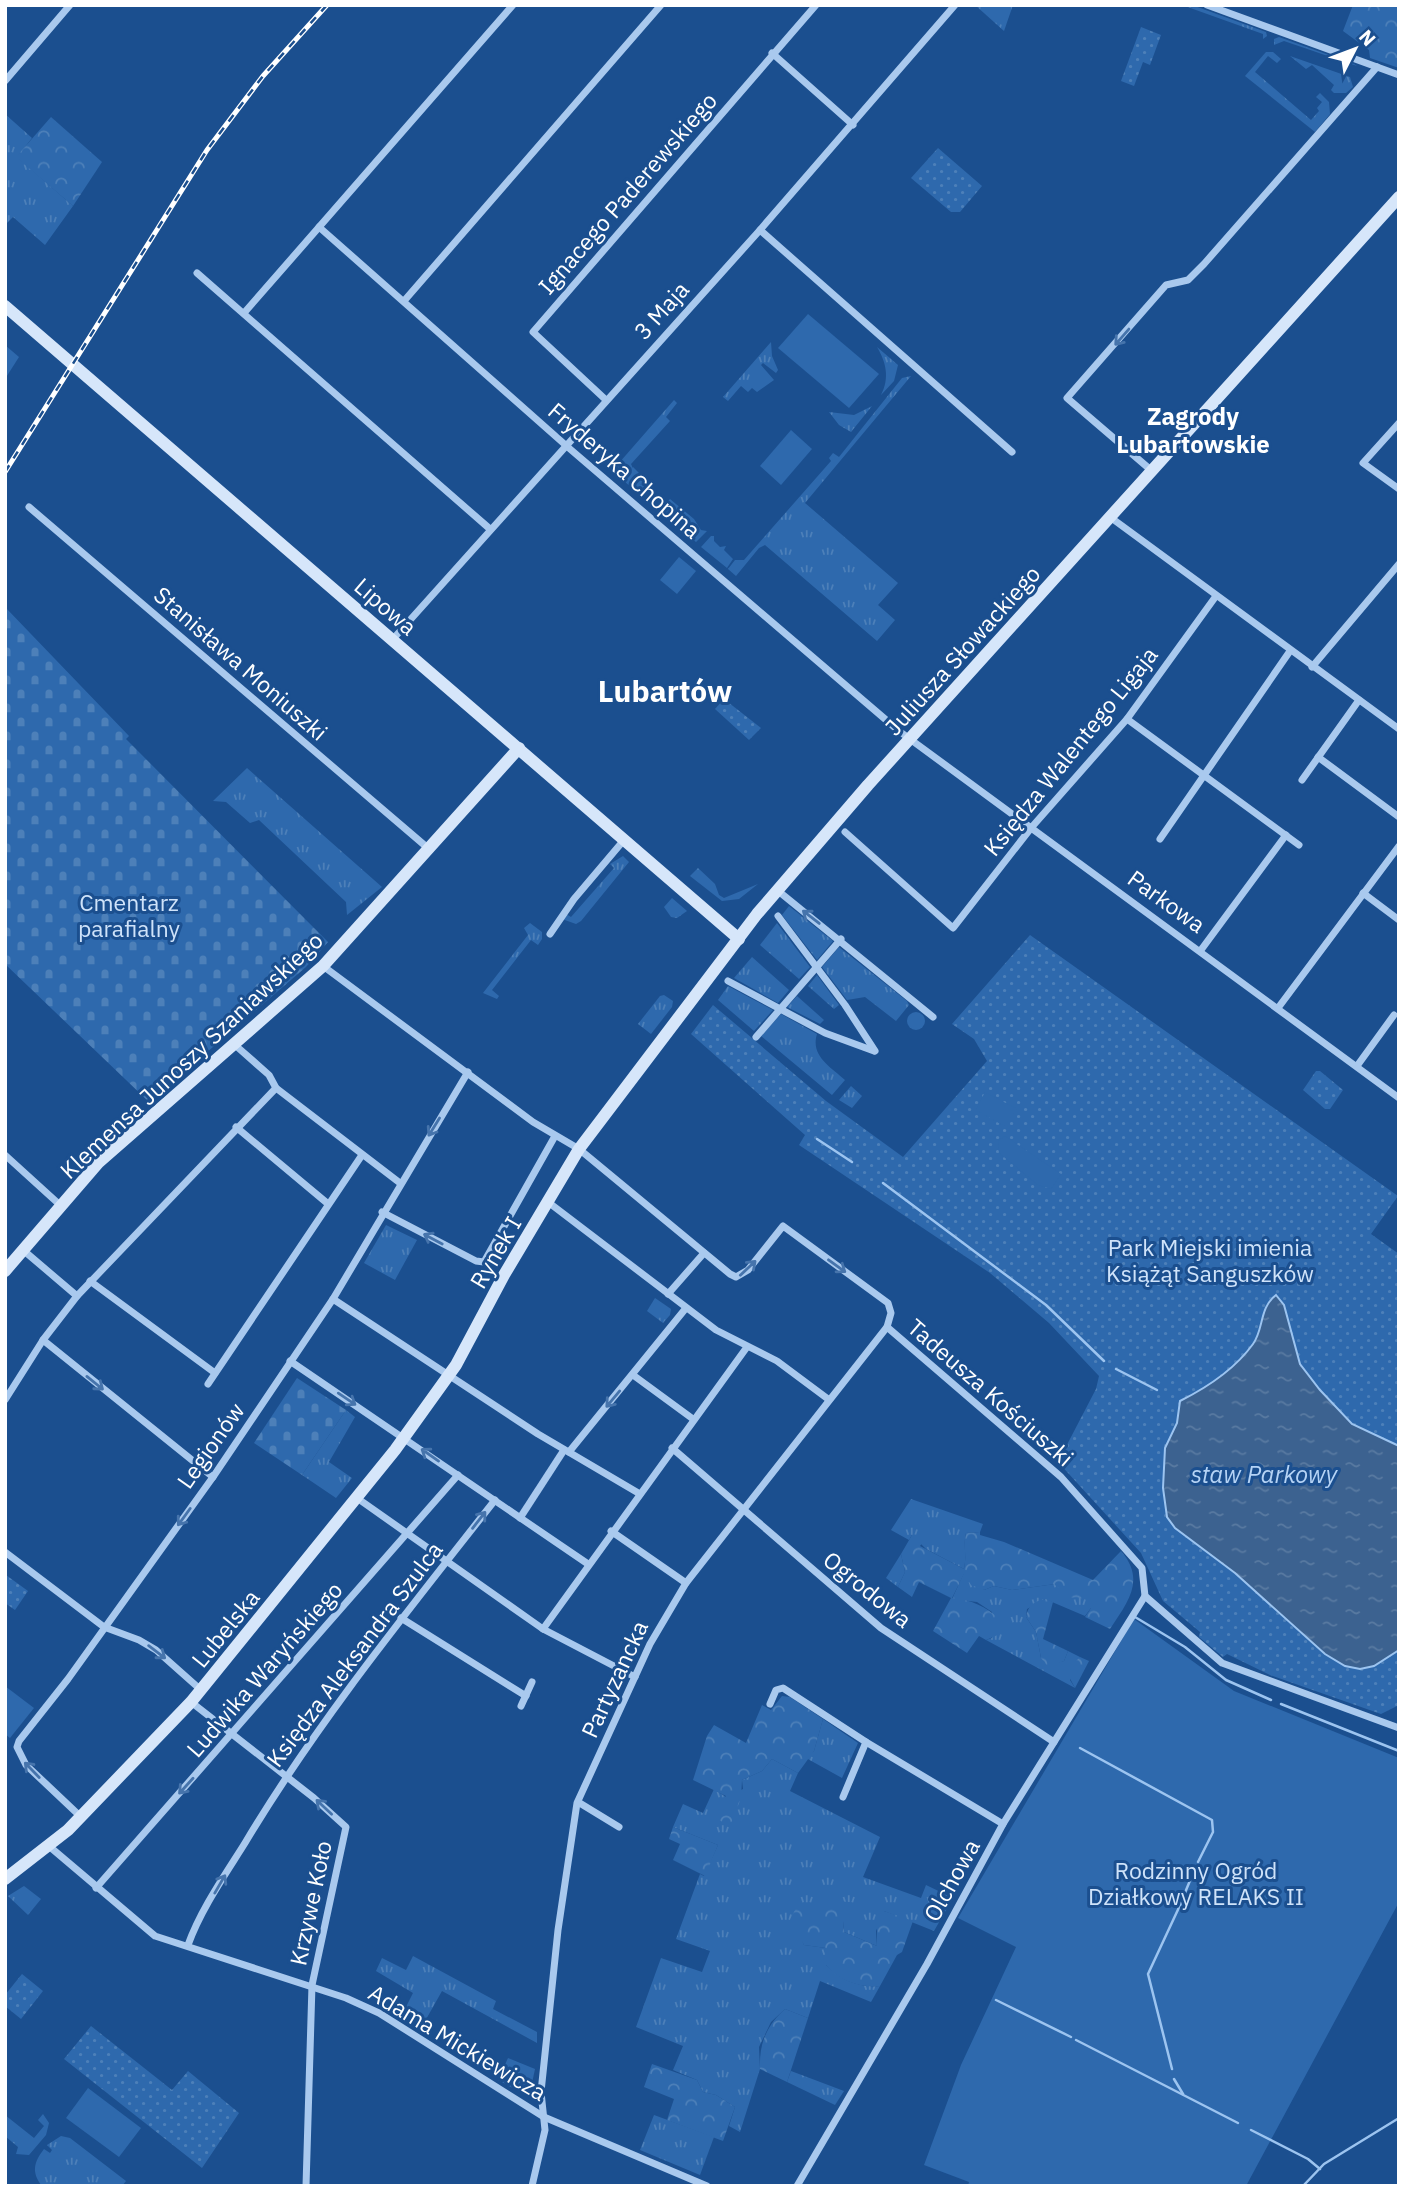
<svg xmlns="http://www.w3.org/2000/svg" width="1404" height="2191" viewBox="0 0 1404 2191" font-family="'IBM Plex Sans',sans-serif">
<style>
.grass{fill:url(#grass-tufts)}
.forest{fill:url(#forest-crowns)}
.cemetery{fill:url(#cemetery-stones)}
.park{fill:url(#park-dots)}
.garden{fill:#2e69ad}
.water{fill:url(#water-ripples);stroke:#9cc4f0;stroke-width:2}
.lines{fill:none;stroke-linecap:round;stroke-linejoin:round}
.stream{stroke:#9cc4f0;stroke-width:2.5}
.street{stroke:#a9c9ee;stroke-width:7}
.secondary{stroke:#d6e6fa;stroke-width:12}
.rail-casing{stroke:#fff;stroke-width:5}
.rail{stroke:#1b4f8f;stroke-width:2.5;stroke-dasharray:8;stroke-linecap:butt}
.oneway{stroke:#4674ac}
.labels{text-anchor:middle;dominant-baseline:central;stroke-width:6;stroke-linejoin:round;paint-order:stroke}
.street-label{font-size:23px;fill:#fff;stroke:#1b4f8f}
.park-label{font-size:23px;fill:#cfe3fa;stroke:#1b4f8f}
.neighbourhood-label{font-size:24px;font-weight:bold;fill:#fff;stroke:#1b4f8f}
.water-label{font-size:24px;font-style:italic;fill:#b5d3f5;stroke:#1b4f8f}
.district-label{font-size:30px;font-weight:bold;fill:#fff;stroke:#1b4f8f}
</style>
<defs>
<pattern id="grass-tufts" width="24" height="20" patternUnits="userSpaceOnUse" patternTransform="scale(1.75)"><rect width="24" height="20" fill="#2e69ad"/><path d="M3 7l-1-3M5 7V3M7 7l1-3M15 17l-1-3M17 17v-4M19 17l1-3" fill="none" stroke="#4d80b9"/></pattern>
<pattern id="forest-crowns" width="20" height="18" patternUnits="userSpaceOnUse" patternTransform="scale(1.75)"><rect width="20" height="18" fill="#2e69ad"/><path d="M2 6a3 3 0 1 1 6 0M12 15a3 3 0 1 1 6 0" fill="none" stroke="#4d80b9"/></pattern>
<pattern id="cemetery-stones" width="16" height="16" patternUnits="userSpaceOnUse" patternTransform="scale(1.75)"><rect width="16" height="16" fill="#2e69ad"/><path d="M2 7V4a2 2 0 0 1 4 0v3zM10 15v-3a2 2 0 0 1 4 0v3z" fill="#4d80b9"/></pattern>
<pattern id="park-dots" width="8" height="8" patternUnits="userSpaceOnUse" patternTransform="scale(1.75)"><rect width="8" height="8" fill="#2e69ad"/><path d="M2 2h.1M6 6h.1" fill="none" stroke="#4d80b9" stroke-width="1.8" stroke-linecap="round"/></pattern>
<pattern id="water-ripples" width="26" height="14" patternUnits="userSpaceOnUse" patternTransform="scale(1.75)"><rect width="26" height="14" fill="#3c6290"/><path d="M2 4q2-2 4 0t4 0M15 11q2-2 4 0t4 0" fill="none" stroke="#597aa1"/></pattern>
</defs>
<rect width="100%" height="100%" fill="#1b4f8f"/>
<!-- grass -->
<g class="grass">
<polygon points="975,5 1013,5 1004,31"/>
<polygon points="1182,5 1192,5 1266,32 1267,36 1263,39 1263,34"/>
<polygon points="1279,37 1354,64 1357,66 1284,41 1274,45 1274,39"/>
<polygon points="1266,52 1273,52 1281,59 1277,63 1268,56 1255,72 1311,120 1319,111 1317,108 1322,102 1316,97 1320,93 1329,102 1330,114 1315,132 1245,76"/>
<polygon points="1290,56 1350,77 1353,87 1346,93 1334,93 1331,90 1334,85 1312,65 1306,69"/>
<polygon points="5,114 32,138 17,157 73,206 45,245 13,217 5,225"/>
<polygon points="771,342 772,356 778,370 776,373 763,363 761,365 774,380 757,392 752,388 748,392 741,386 728,401 723,397"/>
<path d="M877,347L898,365L894,381L881,395C890,378 886,362 877,347Z"/>
<polygon points="911,376 805,503 898,583 878,605 895,620 877,641 765,545 759,548 736,576 728,569 735,560 744,560 831,461 829,458 833,453 839,457 902,378"/>
<polygon points="674,400 677,403 666,417 670,421 631,464 640,484 651,490 644,498 612,471"/>
<polygon points="872,406 851,432 839,425 829,412 854,415"/>
<polygon points="247,768 382,887 347,915 346,902 259,820 250,823 226,802 213,801"/>
<polygon points="623,856 629,862 581,921 576,924 562,919 566,914 571,917 614,868 610,864"/>
<polygon points="698,868 715,884 719,895 724,898 758,884 739,899 722,901 690,876"/>
<polygon points="672,898 687,911 677,918 671,917 664,907"/>
<polygon points="789,906 833,941 817,960 782,915"/>
<polygon points="530,923 542,932 542,939 538,945 531,940 492,990 499,996 497,999 483,993 528,935 524,928"/>
<polygon points="777,923 810,967 799,979 760,945"/>
<polygon points="839,947 907,1001 909,1005 896,1021 865,997 847,1000 822,967"/>
<polygon points="752,957 789,990 778,1003 734,978"/>
<polygon points="817,975 839,1005 834,1009 808,986"/>
<polygon points="728,986 773,1010 754,1031 718,1000"/>
<polygon points="664,995 673,1001 672,1007 651,1034 638,1024 660,996"/>
<polygon points="797,996 824,1020 820,1024 787,1007"/>
<circle cx="916" cy="1021" r="9"/>
<path d="M781,1014L817,1034C810,1056 831,1067 845,1080L832,1095L761,1036Z"/>
<polygon points="851,1086 862,1096 852,1108 839,1100"/>
<polygon points="386,1225 417,1240 395,1280 364,1263"/>
<polygon points="655,1298 671,1309 670,1315 663,1323 647,1311"/>
<polygon points="346,1410 355,1417 329,1462 352,1478 336,1498 302,1475"/>
<path d="M911,1499L983,1524L980,1532L966,1533C963,1545 967,1556 964,1569L926,1549L912,1535L909,1540L891,1530Z"/>
<polygon points="901,1554 905,1572 898,1587 886,1578"/>
<polygon points="964,1573 984,1590 994,1586 1012,1590 1055,1584 1091,1599 1091,1608 1085,1616 1045,1599 1027,1609 1026,1617 1036,1632 1041,1658 1056,1663 1064,1661 1068,1651 1080,1657 1070,1680 1075,1688 986,1640 992,1638 992,1612 977,1602 952,1599"/>
<polygon points="823,1719 858,1743 842,1778 806,1758 814,1751"/>
<path d="M772,1759L798,1773L790,1791L880,1837L863,1877L921,1898L926,1885L953,1898L934,1931L884,1911L876,1931L877,1946L844,1932L843,1921L801,1938L804,1945L826,1948V1965C841,1980 858,1988 880,1986L871,2002L820,1981L808,2018L785,2009L771,2022L759,2047L760,2069L740,2132L729,2126L735,2107L716,2095L703,2092L697,2080L673,2070L683,2046L636,2027L661,1958L702,1972L710,1951L676,1939L700,1874L704,1876L718,1845L673,1827L683,1804L703,1813L714,1789L726,1797L743,1789L742,1780L762,1771Z"/>
<polygon points="24,1886 41,1899 28,1915 8,1896"/>
<polygon points="413,1956 496,2001 493,2009 537,2032 537,2043 442,1991 420,2030 401,2017 413,1993 376,1971 382,1958 406,1970"/>
<polygon points="508,2058 535,2069 529,2097 498,2080"/>
<polygon points="791,2071 844,2091 835,2105 787,2082"/>
<polygon points="43,2114 49,2123 46,2135 29,2155 16,2154 18,2147 5,2136 5,2115 34,2138 44,2126 38,2120"/>
<polygon points="654,2115 714,2137 700,2175 640,2150"/>
<path d="M61,2136L70,2138L126,2181L122,2186H42C31,2172 34,2162 44,2149L50,2153L52,2150L47,2145Z"/>
</g>
<!-- forest -->
<g class="forest">
<polygon points="1353,5 1399,5 1399,68 1370,58 1369,50 1343,31"/>
<polygon points="51,117 102,162 73,206 16,157"/>
<polygon points="633,467 654,488 651,490 635,481 630,472"/>
<path d="M980,1532V1535L1004,1542L1093,1580L1121,1551C1146,1580 1128,1602 1110,1629L1085,1617L1091,1608L1090,1599L1067,1597L1055,1584L1012,1590L994,1586L984,1590L971,1585L964,1574L952,1598C971,1600 986,1606 999,1619L1000,1634L986,1640L979,1636L967,1653L933,1631L951,1598L919,1582L912,1597L898,1587L905,1572L901,1554L912,1535L923,1534L926,1538L920,1546L964,1569C967,1556 963,1545 966,1533Z"/>
<path d="M1046,1599L1053,1602L1043,1639L1068,1651L1064,1661L1048,1667L1041,1658L1036,1632L1026,1617C1028,1605 1034,1601 1046,1599Z"/>
<polygon points="1080,1657 1089,1661 1075,1688 1066,1671"/>
<polygon points="782,1696 790,1697 823,1719 814,1751 798,1773 772,1759 762,1771 742,1780 741,1798 730,1826 719,1820 726,1796 693,1780 707,1736 714,1725 746,1743 762,1705 771,1710"/>
<polygon points="673,1827 718,1845 705,1876 673,1860 680,1844 669,1839"/>
<path d="M836,1901L850,1902L854,1912L843,1921L844,1932L877,1946V1912L884,1911L913,1921L902,1952L897,1955L880,1986C860,1988 839,1981 826,1965V1948L804,1945L790,1920L796,1908L806,1907L814,1916Z"/>
<path d="M785,2009L808,2018L787,2082L760,2069C759,2044 766,2026 785,2009Z"/>
<polygon points="652,2064 697,2080 703,2092 716,2095 735,2107 723,2141 667,2120 674,2099 644,2087"/>
</g>
<!-- cemetery -->
<g class="cemetery">
<polygon points="5,607 129,736 126,739 328,942 306,967 149,1102 5,964"/>
<polygon points="297,1378 346,1410 302,1475 254,1443"/>
</g>
<!-- park -->
<g class="park">
<polygon points="1141,27 1161,35 1150,65 1143,62 1134,86 1121,81"/>
<polygon points="938,148 982,186 960,212 951,212 911,178"/>
<polygon points="724,699 761,728 749,740 715,709"/>
<polygon points="1030,935 1398,1196 1371,1234 1399,1254 1399,1705 1381,1714 1270,1675 1227,1654 1223,1657 1199,1637 1200,1632 1163,1601 1141,1553 1058,1462 1096,1389 1099,1376 1049,1323 990,1273 799,1145 805,1135 691,1034 713,1005 826,1101 903,1157 987,1061 974,1039 952,1024"/>
<polygon points="1316,1071 1320,1071 1343,1090 1330,1109 1325,1109 1303,1090"/>
<polygon points="6,1575 28,1591 15,1610 5,1603"/>
<polygon points="22,1974 43,1991 21,2019 5,2006 5,1995"/>
<polygon points="91,2026 172,2090 188,2071 239,2113 202,2168 64,2059"/>
</g>
<!-- garden -->
<g class="garden">
<polygon points="808,314 879,374 849,408 778,348"/>
<polygon points="5,345 19,357 5,379"/>
<polygon points="791,430 812,449 781,485 760,466"/>
<polygon points="670,499 694,519 701,530 707,531 696,542 659,511"/>
<polygon points="711,536 714,536 714,541 720,547 726,546 724,550 733,559 727,568 701,547"/>
<polygon points="679,557 696,571 677,594 660,580"/>
<polygon points="985,1092 1017,1109 1004,1126 976,1110"/>
<polygon points="1005,1136 1061,1174 1051,1189 1038,1185 999,1153 998,1141"/>
<polygon points="1134,1619 1234,1691 1399,1758 1399,1902 1246,2186 968,2186 969,2182 924,2165 961,2065 1016,1947 958,1918"/>
<polygon points="5,1686 34,1708 10,1738 5,1734"/>
<polygon points="88,2088 141,2128 119,2157 66,2118"/>
</g>
<!-- water -->
<path class="water" d="M1276,1295L1284,1305L1300,1364L1320,1390L1352,1424L1399,1446V1650L1374,1666L1360,1669L1345,1666L1325,1654L1235,1573L1175,1528L1167,1517L1163,1488L1165,1448L1177,1423L1180,1401C1206,1388 1235,1369 1253,1344C1264,1329 1259,1308 1276,1295Z"/>
<g class="lines">
<!-- stream -->
<g class="stream">
<polyline points="817,1139 852,1162"/>
<polyline points="883,1183 1046,1305 1104,1361"/>
<polyline points="1116,1369 1157,1390"/>
<polyline points="1135,1617 1185,1647 1226,1680 1271,1700"/>
<polyline points="1281,1704 1399,1751"/>
<polyline points="1080,1748 1212,1820 1213,1832 1198,1862"/>
<polyline points="1184,1895 1194,1871"/>
<polyline points="996,2000 1071,2037"/>
<polyline points="1076,2040 1238,2123"/>
<polyline points="1172,2069 1148,1974 1182,1901"/>
<polyline points="1174,2079 1183,2094"/>
<polyline points="1251,2130 1308,2159 1320,2169"/>
<polyline points="1303,2186 1324,2164 1399,2118"/>
</g>
<!-- street -->
<g class="street">
<polyline points="1207,5 1399,75"/>
<polyline points="772,53 853,125"/>
<polyline points="5,81 70,5"/>
<polyline points="319,227 570,449 899,731 1399,1098"/>
<polyline points="760,230 1012,452"/>
<polyline points="197,273 490,529"/>
<polyline points="404,301 661,5"/>
<polyline points="244,313 513,5"/>
<polyline points="606,400 533,332 816,5"/>
<polyline points="1399,423 1363,463 1399,489"/>
<polyline points="1152,471 1067,398 1166,285 1188,280 1204,264 1377,67"/>
<polyline points="29,507 429,849"/>
<polyline points="1110,517 1399,729"/>
<polyline points="393,639 760,230 955,5"/>
<polyline points="1312,667 1399,564"/>
<polyline points="1127,719 1299,845"/>
<polyline points="1318,757 1399,817"/>
<polyline points="1302,780 1359,700"/>
<polyline points="845,832 953,928 1031,828 1127,719 1216,596"/>
<polyline points="1160,839 1290,651"/>
<polyline points="777,890 933,1017"/>
<polyline points="1363,893 1399,920"/>
<polyline points="778,916 845,1005 875,1051"/>
<polyline points="550,934 574,899 624,840"/>
<polyline points="1201,950 1286,835"/>
<polyline points="323,966 533,1122 579,1149 730,1274 736,1277 748,1270 783,1226 888,1303 891,1313 887,1327 686,1583 650,1644 577,1803 558,1930 541,2092 545,2130 532,2186"/>
<polyline points="728,981 825,1033 874,1051"/>
<polyline points="1278,1008 1399,846"/>
<polyline points="756,1037 841,939"/>
<polyline points="235,1045 269,1075 276,1088 400,1183"/>
<polyline points="1357,1066 1394,1015"/>
<polyline points="236,1127 327,1203"/>
<polyline points="5,1155 60,1205"/>
<polyline points="548,1202 716,1330 777,1361 828,1399"/>
<polyline points="382,1212 476,1261 484,1262 555,1136"/>
<polyline points="23,1250 77,1296"/>
<polyline points="90,1281 215,1373"/>
<polyline points="668,1294 704,1253"/>
<polyline points="333,1299 538,1434 640,1494"/>
<polyline points="887,1327 1061,1477 1142,1568 1145,1596 1222,1663 1399,1728"/>
<polyline points="43,1340 213,1477"/>
<polyline points="290,1361 588,1564"/>
<polyline points="633,1375 693,1419"/>
<polyline points="208,1384 362,1155"/>
<polyline points="5,1400 43,1340 77,1296 276,1088"/>
<polyline points="672,1448 881,1628 1054,1742"/>
<polyline points="569,1452 686,1308"/>
<polyline points="357,1498 543,1629 635,1677"/>
<polyline points="520,1518 564,1450"/>
<polyline points="611,1531 686,1583"/>
<polyline points="5,1552 104,1627 139,1640 156,1650 201,1690"/>
<polyline points="401,1618 526,1696"/>
<polyline points="543,1629 747,1347"/>
<polyline points="191,1702 314,1798 346,1827 312,1985 306,2186"/>
<polyline points="770,1704 776,1690 783,1688 866,1742 1003,1824"/>
<polyline points="521,1706 532,1682"/>
<polyline points="843,1797 866,1742"/>
<polyline points="578,1802 619,1827"/>
<polyline points="81,1817 26,1765 17,1747 19,1741 68,1679 213,1477 333,1299 468,1072"/>
<polyline points="50,1847 155,1936 346,1998 379,2013 544,2117 707,2186"/>
<polyline points="96,1888 458,1475"/>
<path d="M188,1945C201,1909 225,1875 245,1843C318,1721 407,1612 495,1500"/>
<polyline points="797,2186 927,1964 1003,1824 1145,1596"/>
</g>
<!-- secondary -->
<g class="secondary">
<polyline points="5,306 739,939"/>
<polyline points="5,1271 98,1163 323,966 519,748"/>
<polyline points="5,1879 68,1830 191,1702 395,1450 456,1365 504,1275 579,1149 757,914 868,785 1399,197"/>
</g>
<defs>
<polyline id="rail" points="5,472 207,150 263,76 327,5"/>
</defs>
<!-- rail casing -->
<use href="#rail" class="rail-casing"/>
<!-- rail -->
<use href="#rail" class="rail"/>
</g>
<!-- one-way arrows -->
<defs><path id="oneway-shaft" d="M-6 0H5M1.5-3L5.5 0L1.5 3" fill="none" stroke-width="1.6" stroke-linecap="round" stroke-linejoin="round" transform="scale(1.75)"/></defs>
<g class="oneway">
<use href="#oneway-shaft" transform="translate(1122 337) rotate(131)"/>
<use href="#oneway-shaft" transform="translate(811 917) rotate(-142)"/>
<use href="#oneway-shaft" transform="translate(434 1127) rotate(122)"/>
<use href="#oneway-shaft" transform="translate(433 1239) rotate(-152)"/>
<use href="#oneway-shaft" transform="translate(837 1266) rotate(36)"/>
<use href="#oneway-shaft" transform="translate(748 1268) rotate(-43)"/>
<use href="#oneway-shaft" transform="translate(95 1383) rotate(39)"/>
<use href="#oneway-shaft" transform="translate(347 1399) rotate(34)"/>
<use href="#oneway-shaft" transform="translate(613 1399) rotate(130)"/>
<use href="#oneway-shaft" transform="translate(430 1455) rotate(-145)"/>
<use href="#oneway-shaft" transform="translate(184 1517) rotate(126)"/>
<use href="#oneway-shaft" transform="translate(479 1520) rotate(-52)"/>
<use href="#oneway-shaft" transform="translate(157 1652) rotate(37)"/>
<use href="#oneway-shaft" transform="translate(32 1770) rotate(-134)"/>
<use href="#oneway-shaft" transform="translate(186 1786) rotate(132)"/>
<use href="#oneway-shaft" transform="translate(324 1807) rotate(-137)"/>
<use href="#oneway-shaft" transform="translate(220 1884) rotate(-60)"/>
</g>
<g class="labels">
<!-- street labels -->
<g class="street-label">
<text transform="translate(627 193) rotate(-49)">Ignacego Paderewskiego</text>
<text transform="translate(661 310) rotate(-48)">3 Maja</text>
<text transform="translate(625 470) rotate(41)">Fryderyka Chopina</text>
<text transform="translate(386 606) rotate(41)">Lipowa</text>
<text transform="translate(962 650) rotate(-48)">Juliusza Słowackiego</text>
<text transform="translate(241 663) rotate(41)">Stanisława Moniuszki</text>
<text transform="translate(1070 751) rotate(-51)">Księdza Walentego Ligaja</text>
<text transform="translate(1167 901) rotate(36)">Parkowa</text>
<text transform="translate(191 1055) rotate(-43)">Klemensa Junoszy Szaniawskiego</text>
<text transform="translate(495 1252) rotate(-60)">Rynek I</text>
<text transform="translate(991 1392) rotate(41)">Tadeusza Kościuszki</text>
<text transform="translate(210 1445) rotate(-55)">Legionów</text>
<text transform="translate(868 1589) rotate(39)">Ogrodowa</text>
<text transform="translate(225 1628) rotate(-51)">Lubelska</text>
<text transform="translate(354 1654) rotate(-53)">Księdza Aleksandra Szulca</text>
<text transform="translate(264 1669) rotate(-49)">Ludwika Waryńskiego</text>
<text transform="translate(614 1679) rotate(-65)">Partyzancka</text>
<text transform="translate(951 1880) rotate(-61)">Olchowa</text>
<text transform="translate(310 1903) rotate(-78)">Krzywe Koło</text>
<text transform="translate(458 2042) rotate(31)">Adama Mickiewicza</text>
</g>
<!-- park labels -->
<g class="park-label">
<text x="129" y="902">Cmentarz<tspan x="129" dy="26">parafialny</tspan></text>
<text x="1210" y="1247">Park Miejski imienia<tspan x="1210" dy="26">Książąt Sanguszków</tspan></text>
<text x="1196" y="1870">Rodzinny Ogród<tspan x="1196" dy="26">Działkowy RELAKS II</tspan></text>
</g>
<!-- neighbourhood labels -->
<g class="neighbourhood-label">
<text x="1193" y="416">Zagrody<tspan x="1193" dy="28">Lubartowskie</tspan></text>
</g>
<!-- water labels -->
<g class="water-label">
<text x="1264" y="1474">staw Parkowy</text>
</g>
<!-- district labels -->
<g class="district-label">
<text x="665" y="690">Lubartów</text>
</g>
</g>
<!-- border -->
<rect width="1404" height="2191" fill="none" stroke="#ffffff" stroke-width="14"/>
<!-- north arrow -->
<g transform="translate(1355 49) rotate(48)" stroke="#1b4f8f" stroke-width="5" paint-order="stroke">
<path d="M0-5L12 26L0 18L-12 26Z" fill="#ffffff"/>
<text y="-10" font-size="19" font-weight="bold" text-anchor="middle" fill="#ffffff">N</text>
</g>
</svg>
